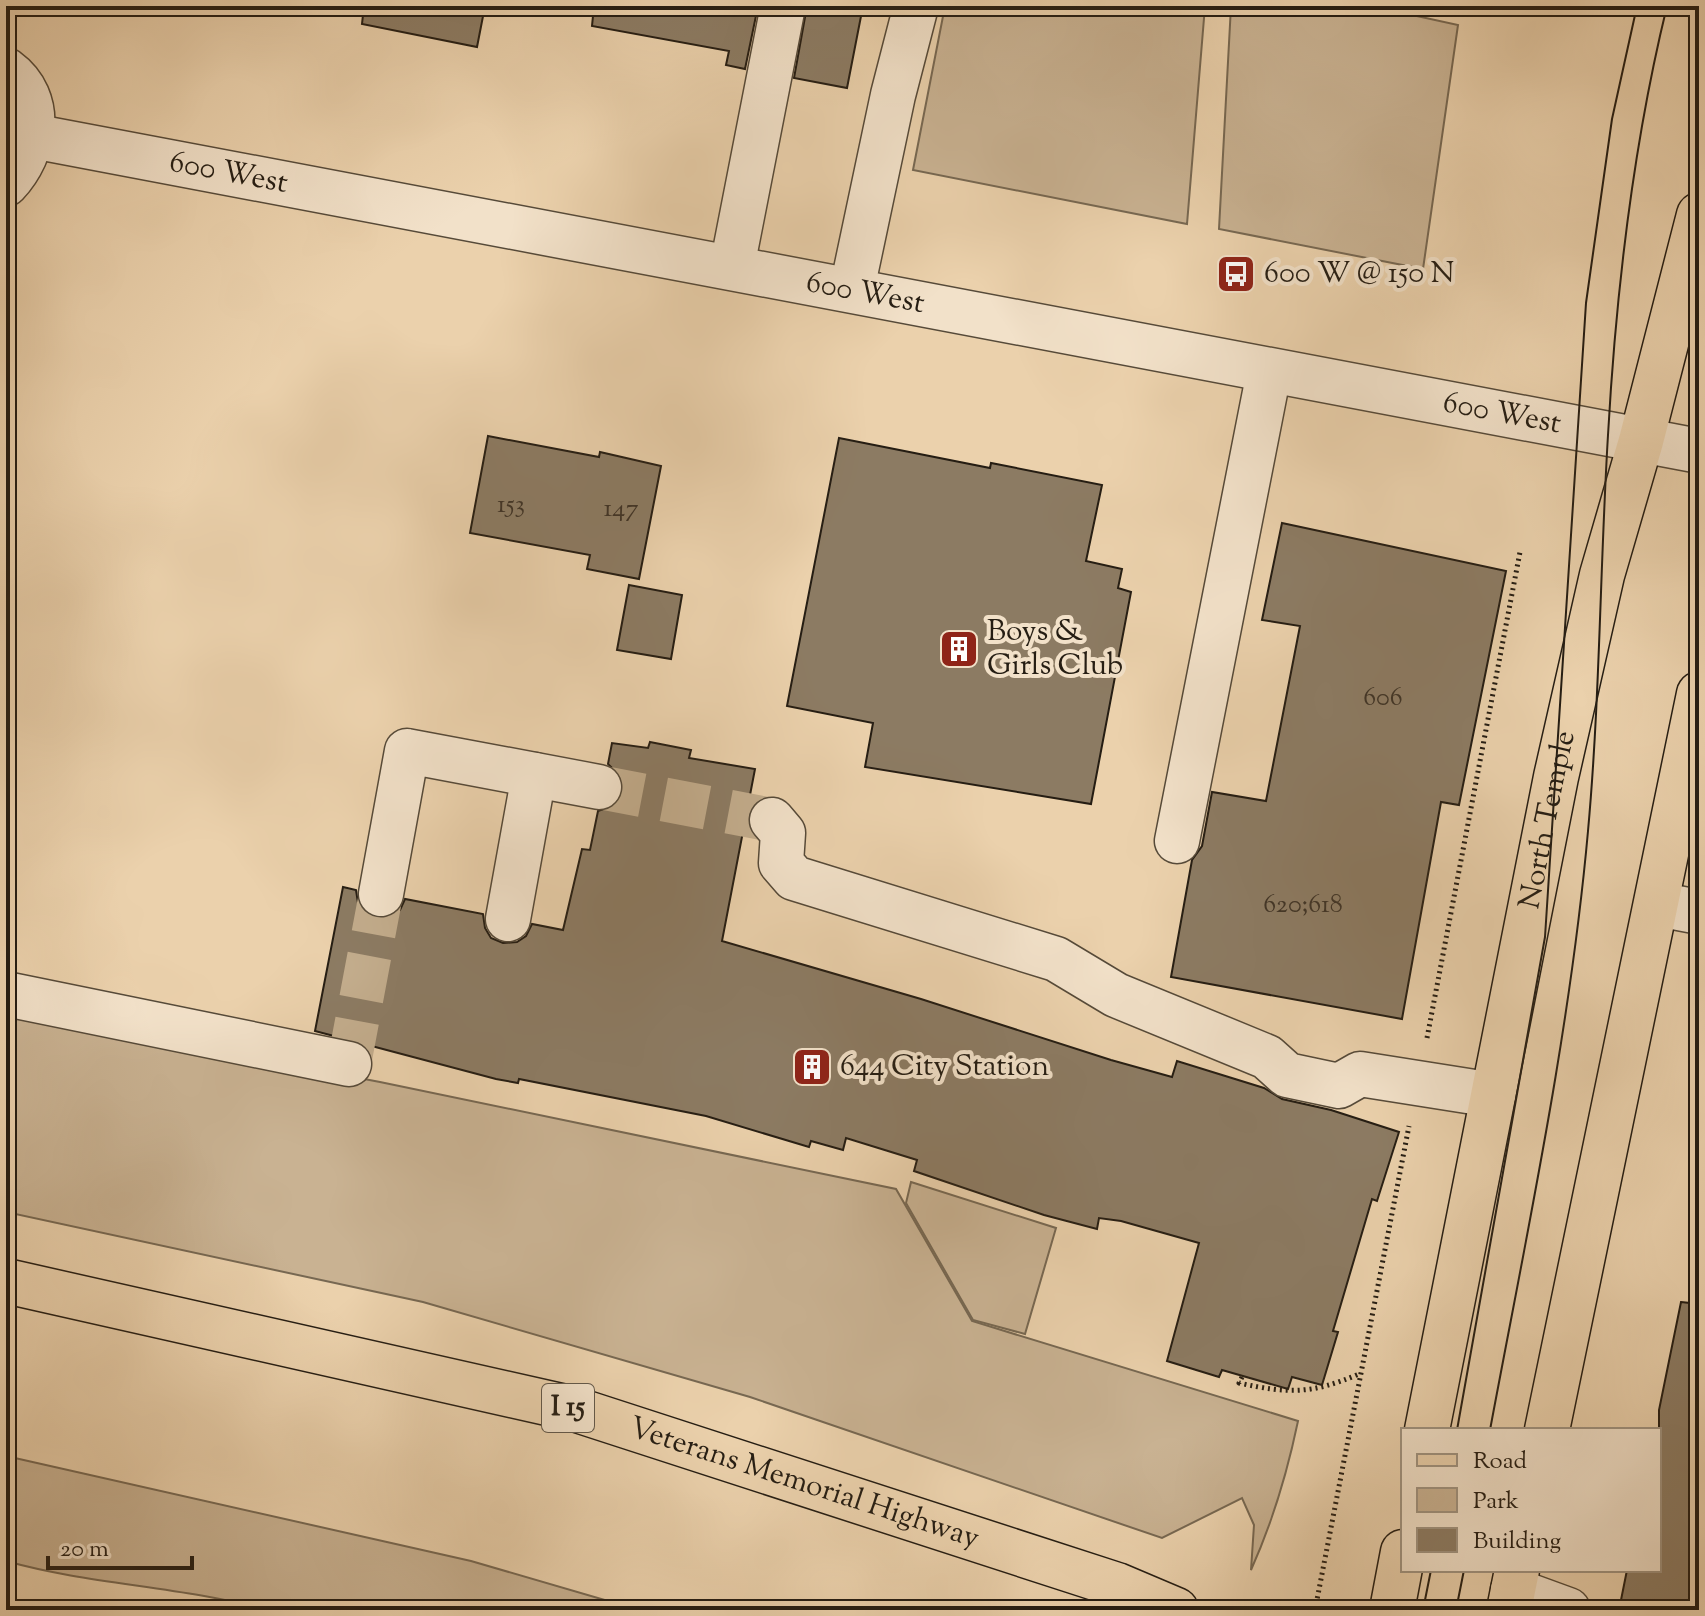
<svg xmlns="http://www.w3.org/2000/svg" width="1705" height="1616" viewBox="0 0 1705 1616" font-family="'Sorts Mill Goudy',serif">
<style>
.green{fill:#c9b292;stroke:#776852;stroke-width:2}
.building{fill:#8c7b63;stroke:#251d13;stroke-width:2}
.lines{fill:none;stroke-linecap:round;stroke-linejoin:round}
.minor-tunnel{stroke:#c3ad8d;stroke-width:44;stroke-dasharray:44 22;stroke-linecap:butt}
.minor-casing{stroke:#564a39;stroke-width:47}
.major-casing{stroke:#251d13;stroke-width:47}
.highway-casing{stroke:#251d13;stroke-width:47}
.path{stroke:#251d13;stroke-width:5;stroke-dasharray:2 4;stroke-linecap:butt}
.minor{stroke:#f2e1c9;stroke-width:44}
.major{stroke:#ebd1ac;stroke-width:44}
.highway{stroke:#ebd1ac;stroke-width:44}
.tram{stroke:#251d13;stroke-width:2}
.labels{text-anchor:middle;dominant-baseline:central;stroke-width:8;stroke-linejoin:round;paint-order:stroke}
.number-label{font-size:26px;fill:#3f3427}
.shield{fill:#f2e1c9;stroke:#62584a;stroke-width:2}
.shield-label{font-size:28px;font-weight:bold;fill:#251d13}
.street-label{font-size:30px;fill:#251d13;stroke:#f2e1c9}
.poi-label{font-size:30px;fill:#251d13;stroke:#f2e1c9;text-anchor:start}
</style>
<rect width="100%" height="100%" fill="#ebd1ac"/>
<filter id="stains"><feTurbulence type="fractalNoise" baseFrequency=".0025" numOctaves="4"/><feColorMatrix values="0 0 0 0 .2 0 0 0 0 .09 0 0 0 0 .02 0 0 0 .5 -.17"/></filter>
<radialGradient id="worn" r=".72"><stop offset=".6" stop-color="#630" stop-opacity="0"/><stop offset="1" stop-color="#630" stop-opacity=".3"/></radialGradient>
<!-- green -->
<g class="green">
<polygon points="945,6 1205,6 1187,224 913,170"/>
<polygon points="1231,6 1371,6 1458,25 1423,269 1219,229"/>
<path d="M6,1011L380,1082L896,1189L972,1321L1298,1421C1287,1474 1273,1521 1251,1570L1254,1525L1242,1498L1162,1538L750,1397L423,1302L6,1212Z"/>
<polygon points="911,1182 1056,1228 1025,1334 973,1320 906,1203"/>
<path d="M6,1456L471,1561L639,1610H266C181,1586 91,1585 6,1561Z"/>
</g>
<!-- building -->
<g class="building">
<polygon points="364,6 485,6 477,47 362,24"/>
<polygon points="594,6 758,6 745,69 726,65 729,51 592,26"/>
<polygon points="807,6 863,6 847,88 794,78"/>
<polygon points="488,436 599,457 600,452 661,466 639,579 587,569 590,555 470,533"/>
<polygon points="839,438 990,468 991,463 1102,485 1086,561 1122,569 1118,588 1131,592 1091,804 865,767 873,723 787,706"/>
<polygon points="1282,523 1506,571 1459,805 1441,802 1402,1019 1171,977 1192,860 1202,846 1212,792 1266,801 1300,626 1262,620"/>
<polygon points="629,585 682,595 671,659 617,650"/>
<polygon points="650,742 691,750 689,758 755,769 722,941 921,999 1111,1060 1172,1077 1177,1061 1264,1088 1282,1099 1331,1110 1399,1132 1377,1201 1372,1199 1333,1331 1338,1332 1322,1385 1292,1377 1288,1389 1222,1370 1219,1377 1167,1361 1199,1243 1121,1221 1099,1218 1097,1229 1044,1215 914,1171 917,1160 846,1138 843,1150 811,1141 809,1147 706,1116 519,1079 518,1083 496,1079 315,1031 343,887 356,890 358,903 364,912 376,918 390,917 400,910 405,899 483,914 485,928 491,938 503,943 517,942 526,936 532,924 563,930 582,849 590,850 598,811 617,804 623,792 622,778 608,764 612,743 648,748"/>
<polygon points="1681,1302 1699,1304 1699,1610 1619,1610 1627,1570 1659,1570 1659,1410"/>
</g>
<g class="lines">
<!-- minor-tunnel -->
<g class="minor-tunnel">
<polyline points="599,787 772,820"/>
<polyline points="349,1064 381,894"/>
</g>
<defs>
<g id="minor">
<path d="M6,70C46,99 36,152 6,184"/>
<path id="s1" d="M32,136L1699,451"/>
<polyline points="732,267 783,6"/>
<polyline points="852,289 893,95 916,6"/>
<polyline points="772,820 783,833 781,863 794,878 1056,959 1116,995 1267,1057 1287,1075 1339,1086 1360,1074 1493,1095"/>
<polyline points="1177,841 1269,372"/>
<polyline points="381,894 407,751 599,787"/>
<polyline points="1657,904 1699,912"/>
<polyline points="508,919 534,775"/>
<polyline points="6,994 349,1064"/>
<polyline points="1513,1590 1568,1610"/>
</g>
<g id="major">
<path id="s2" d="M1427,1430L1556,777L1602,575L1641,441L1699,215"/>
<polyline points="1547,1430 1699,694"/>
<polyline points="1392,1610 1403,1552"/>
<polyline points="1509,1610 1517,1570"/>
</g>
<g id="highway">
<path id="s3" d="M6,1281L574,1409L1117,1585L1176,1610"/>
</g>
</defs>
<!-- minor casing -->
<use href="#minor" class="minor-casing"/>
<!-- major casing -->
<use href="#major" class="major-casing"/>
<!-- highway casing -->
<use href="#highway" class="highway-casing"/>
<!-- path -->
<g class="path">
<polyline points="1427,1038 1520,552"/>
<path d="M1242,1377L1239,1383C1289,1394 1312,1394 1359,1374"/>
<polyline points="1315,1610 1409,1126"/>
</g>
<!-- minor -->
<use href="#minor" class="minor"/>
<!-- major -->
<use href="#major" class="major"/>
<!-- highway -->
<use href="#highway" class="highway"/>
<!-- tram -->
<g class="tram">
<polyline points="1457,1430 1545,937 1586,303 1612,119 1637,6"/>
<path d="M1490,1430C1527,1232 1570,1032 1588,831C1600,699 1600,567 1608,435C1616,292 1633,145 1667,6"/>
<polyline points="1423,1610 1431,1570"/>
<polyline points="1456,1610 1464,1570"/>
</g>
</g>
<!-- icons -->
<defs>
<symbol id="bus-square" viewBox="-11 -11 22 22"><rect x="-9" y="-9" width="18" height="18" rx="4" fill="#8f2418" stroke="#f2e1c9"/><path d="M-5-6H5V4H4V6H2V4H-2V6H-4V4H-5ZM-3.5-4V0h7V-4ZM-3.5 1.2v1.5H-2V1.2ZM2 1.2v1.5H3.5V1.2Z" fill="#fff"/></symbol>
<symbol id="building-square" viewBox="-11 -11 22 22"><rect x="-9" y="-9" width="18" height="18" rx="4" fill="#8f2418" stroke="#f2e1c9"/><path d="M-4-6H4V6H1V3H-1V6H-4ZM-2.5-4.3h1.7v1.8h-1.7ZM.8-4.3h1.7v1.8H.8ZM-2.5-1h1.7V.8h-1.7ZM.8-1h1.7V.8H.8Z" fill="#fff"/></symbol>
</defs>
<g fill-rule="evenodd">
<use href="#bus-square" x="1214" y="252" width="44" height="44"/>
<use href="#building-square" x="937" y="627" width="44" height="44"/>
<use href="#building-square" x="790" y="1045" width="44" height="44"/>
</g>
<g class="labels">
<!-- number labels -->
<g class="number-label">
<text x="511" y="505">153</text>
<text x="621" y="509">147</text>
<text x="1383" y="698">606</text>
<text x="1303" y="905">620;618</text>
</g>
<!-- shield labels -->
<rect class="shield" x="542" y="1384" width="52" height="48" rx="6"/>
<g class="shield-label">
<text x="568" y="1408">I 15</text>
</g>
<!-- street labels -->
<g class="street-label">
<text stroke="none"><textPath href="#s1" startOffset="200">600 West</textPath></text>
<text stroke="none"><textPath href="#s1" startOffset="848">600 West</textPath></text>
<text stroke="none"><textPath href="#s1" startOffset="1496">600 West</textPath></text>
<text stroke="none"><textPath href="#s2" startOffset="622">North Temple</textPath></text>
<text stroke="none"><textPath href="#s3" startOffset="824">Veterans Memorial Highway</textPath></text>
</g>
<!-- poi labels -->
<g class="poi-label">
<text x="1264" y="274">600 W @ 150 N</text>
<text x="987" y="632">Boys &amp;<tspan x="987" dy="34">Girls Club</tspan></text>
<text x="840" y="1067">644 City Station</text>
</g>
</g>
<!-- margin -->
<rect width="1705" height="1616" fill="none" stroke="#ebd1ac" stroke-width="32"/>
<rect x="8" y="8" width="1689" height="1600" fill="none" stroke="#251d13" stroke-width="4"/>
<rect x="16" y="16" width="1673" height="1584" fill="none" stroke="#251d13" stroke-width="2"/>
<!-- legend -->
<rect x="1401" y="1428" width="260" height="144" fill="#f2e1c9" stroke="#a09380" stroke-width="2"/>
<rect x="1417" y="1454" width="40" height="12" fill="#ebd1ac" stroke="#a09380" stroke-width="2"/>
<text x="1473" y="1468" font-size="24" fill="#251d13">Road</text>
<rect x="1417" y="1488" width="40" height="24" fill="#c9b292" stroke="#a09380" stroke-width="2"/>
<text x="1473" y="1508" font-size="24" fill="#251d13">Park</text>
<rect x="1417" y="1528" width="40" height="24" fill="#8c7b63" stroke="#a09380" stroke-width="2"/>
<text x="1473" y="1548" font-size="24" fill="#251d13">Building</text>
<!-- scale -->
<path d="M48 1556v12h144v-12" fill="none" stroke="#251d13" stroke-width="4"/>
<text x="60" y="1556" font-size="24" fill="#251d13" stroke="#f2e1c9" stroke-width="6" paint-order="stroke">20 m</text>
<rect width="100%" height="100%" filter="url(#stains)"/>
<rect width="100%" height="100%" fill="url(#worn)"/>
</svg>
